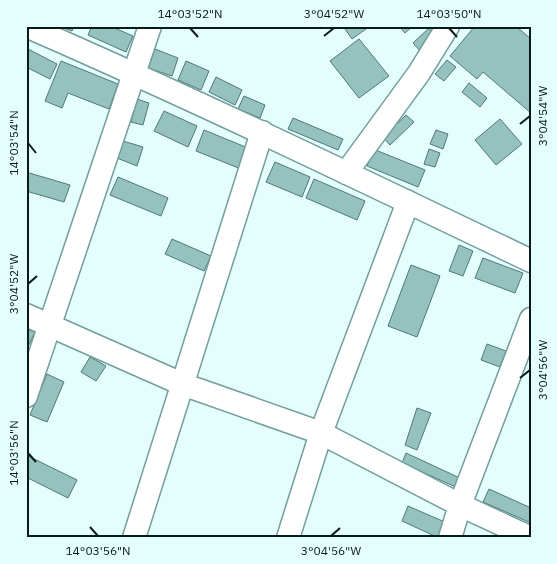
<svg xmlns="http://www.w3.org/2000/svg" width="557" height="564" viewBox="0 0 557 564" font-family="'IBM Plex Sans',sans-serif">
<style>
.building{fill:#95c2bf;stroke:#4e7976}
.lines{fill:none;stroke-linecap:round;stroke-linejoin:round}
.street-casing{stroke:#729e9c;stroke-width:25}
.street{stroke:#fff;stroke-width:22}
.ticks{fill:none;stroke:#091a1a;stroke-width:2}
.neatline{fill:none;stroke:#091a1a;stroke-width:2}
.ticks-label{font-size:12px;text-anchor:middle;fill:#091a1a}
</style>
<rect width="100%" height="100%" fill="#e3fefc"/>
<!-- building -->
<g class="building">
<polygon points="59,26 74,26 72,31"/>
<polygon points="92,26 110,26 133,36 126,52 88,35"/>
<polygon points="349,26 364,26 366,29 352,39 345,29"/>
<polygon points="399,26 413,26 405,33"/>
<polygon points="475,26 519,26 518,28 531,39 531,113 483,72 477,79 450,56"/>
<polygon points="429,28 438,39 422,53 413,43"/>
<polygon points="359,39 389,76 359,98 330,61"/>
<polygon points="26,48 57,64 50,79 26,67"/>
<polygon points="155,49 178,58 172,76 148,68"/>
<polygon points="447,60 456,67 444,81 435,74"/>
<polygon points="61,61 118,84 109,109 68,93 62,108 45,101"/>
<polygon points="186,61 209,71 201,90 178,80"/>
<polygon points="216,77 242,90 235,105 209,92"/>
<polygon points="469,83 487,98 480,107 462,92"/>
<polygon points="244,96 265,105 260,118 238,109"/>
<polygon points="137,99 149,103 143,125 131,122"/>
<polygon points="164,111 197,126 188,147 154,131"/>
<polygon points="406,115 414,122 390,145 383,137"/>
<polygon points="293,118 343,139 338,150 288,129"/>
<polygon points="500,119 522,144 496,165 475,140"/>
<polygon points="204,130 253,150 246,171 196,151"/>
<polygon points="436,130 448,134 443,149 430,144"/>
<polygon points="123,141 143,147 137,166 117,158"/>
<polygon points="373,149 425,170 418,187 367,166"/>
<polygon points="429,149 440,153 435,167 424,164"/>
<polygon points="275,162 310,177 302,197 266,182"/>
<polygon points="26,172 70,185 64,202 26,191"/>
<polygon points="118,177 168,198 161,216 110,195"/>
<polygon points="314,179 365,201 357,220 306,198"/>
<polygon points="172,239 211,256 204,271 165,254"/>
<polygon points="459,245 473,251 463,276 449,271"/>
<polygon points="483,258 523,273 515,293 475,278"/>
<polygon points="411,265 440,276 417,337 388,326"/>
<polygon points="26,329 35,332 26,351"/>
<polygon points="487,344 506,351 500,367 481,360"/>
<polygon points="90,357 106,366 96,381 81,372"/>
<polygon points="47,374 64,382 47,422 30,415"/>
<polygon points="417,408 431,413 417,450 405,445"/>
<polygon points="406,453 462,479 458,488 402,463"/>
<polygon points="26,455 77,480 68,498 26,477"/>
<polygon points="489,489 531,508 531,523 483,502"/>
<polygon points="408,506 447,523 439,538 402,521"/>
</g>
<g class="lines">
<defs>
<g id="street">
<path d="M26,26C196,100 364,181 531,261"/>
<polyline points="346,173 419,73 448,26"/>
<polyline points="26,315 182,384 321,433 460,505 531,538"/>
<polyline points="26,396 150,26"/>
<polyline points="134,538 262,132"/>
<polyline points="288,538 321,433 408,202"/>
<polyline points="450,538 460,505 531,319"/>
</g>
</defs>
<!-- street casing -->
<use href="#street" class="street-casing"/>
<!-- street -->
<use href="#street" class="street"/>
</g>
<!-- ticks -->
<path class="ticks" d="M190,28L198,37M449,28L457,37M324,36L334,28M520,124L530,116M28,143L36,153M28,284L37,276M520,378L530,370M28,453L36,462M90,527L98,536M331,536L340,528"/>
<!-- border -->
<rect width="557" height="564" fill="none" stroke="#e3fefc" stroke-width="55"/>
<rect x="28" y="28" width="502" height="508" class="neatline"/>
<g class="ticks-label">
<text x="190" y="18">14°03'52"N</text>
<text x="334" y="18">3°04'52"W</text>
<text x="449" y="18">14°03'50"N</text>
<text transform="translate(543 116) rotate(-90)" y="4">3°04'54"W</text>
<text transform="translate(14 143) rotate(-90)" y="4">14°03'54"N</text>
<text transform="translate(14 284) rotate(-90)" y="4">3°04'52"W</text>
<text transform="translate(543 370) rotate(-90)" y="4">3°04'56"W</text>
<text transform="translate(14 453) rotate(-90)" y="4">14°03'56"N</text>
<text x="98" y="555">14°03'56"N</text>
<text x="331" y="555">3°04'56"W</text>
</g>
</svg>
